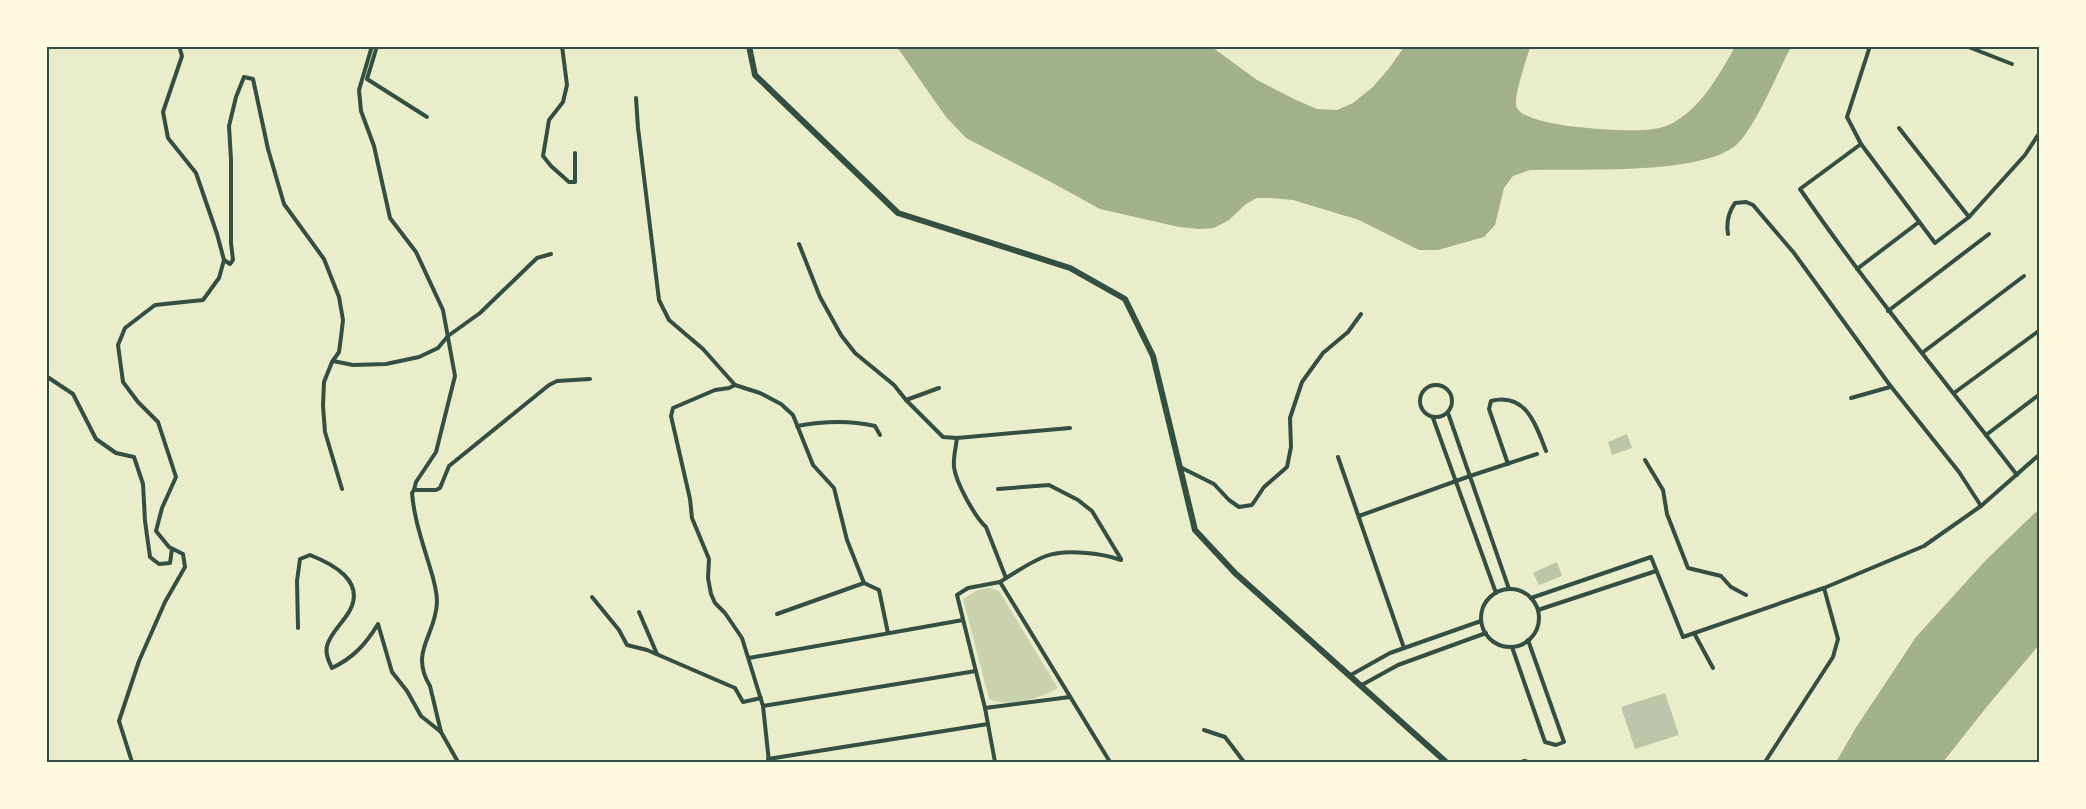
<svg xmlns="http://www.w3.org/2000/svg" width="2086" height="809" viewBox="0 0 2086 809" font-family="Manrope,sans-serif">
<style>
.green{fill:#cad2ad}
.water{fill:#a3b18a}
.building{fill:#bcc5a7}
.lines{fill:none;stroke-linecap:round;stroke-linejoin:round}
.minor{stroke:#344e41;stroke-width:4}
.trunk{stroke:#344e41;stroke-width:6}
.neatline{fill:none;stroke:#344e41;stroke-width:2}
</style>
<rect width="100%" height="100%" fill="#e9edc9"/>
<!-- green -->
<path class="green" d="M990,588L999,591L1058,688C1039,699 1009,708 989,699L963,599L978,590Z"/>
<!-- water -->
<g class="water">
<path d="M897,47H1212L1257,80L1294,99L1317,109L1337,110L1353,103L1373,87L1390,67L1404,47H1530C1527,59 1512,99 1517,108C1527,128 1632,133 1654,129C1661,128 1670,125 1676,121C1703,105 1720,73 1735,47H1791C1776,75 1761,115 1741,140C1712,177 1577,168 1530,170L1513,176L1504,188L1495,225L1484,237L1438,250H1419L1359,220L1293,200L1271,198H1257L1246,204L1229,220L1214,228L1199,229L1179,227L1100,209L1049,181L966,138L946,117Z"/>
<polygon points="2039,509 2039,645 1989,704 1943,762 1836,762 1857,726 1916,637 1986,560"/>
</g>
<!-- building -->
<g class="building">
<polygon points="1627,434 1632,448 1612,455 1608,442"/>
<polygon points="1557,562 1562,576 1539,585 1533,573"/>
<polygon points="1665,693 1679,735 1635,749 1621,707"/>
</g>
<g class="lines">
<!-- minor -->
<g class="minor">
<polyline points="372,46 359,90 361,111 374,146 390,218 416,252 443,310 455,376 436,452 416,482 414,490"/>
<polyline points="377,46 367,79 427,117"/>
<polyline points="562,46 567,85 563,102 549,120 543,156 551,166 569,182 575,182 575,153"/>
<path d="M1870,46L1847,117L1861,144L1800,189C1868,288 1944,380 2017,475"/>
<polyline points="1966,46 2012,64"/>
<polyline points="636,98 638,128 659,300 669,320 703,349 735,385 760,393 781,404 793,415 813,465 834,488 847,540 864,583"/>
<polyline points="1861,144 1935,243 1969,217 1899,128"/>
<polyline points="1969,217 2025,155 2040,132"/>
<path d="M1728,234C1726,222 1728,213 1735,203L1746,202L1753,205L1794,253L1889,384L1959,472L1981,506"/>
<polyline points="799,244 820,297 841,335 855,353 894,385 906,400 939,388"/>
<polyline points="224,260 230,264 233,260 231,243 231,160 229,126 236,97 244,77 253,79 268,149 284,204 324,259 339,297 343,320 341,337 339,352 332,362 324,382 323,406 325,432 342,489"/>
<polyline points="1857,269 1919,222"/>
<polyline points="1888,311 1989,234"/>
<polyline points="1922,353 2024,276"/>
<polyline points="333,361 353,365 386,364 419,357 438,348 448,336 480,313 537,258 551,254"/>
<polyline points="46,376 73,394 96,439 116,453 134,457 143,484 145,521 150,557 159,564 170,563 172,549"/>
<circle cx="1436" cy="401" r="16"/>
<polyline points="735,385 729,388 715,390 673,408 671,416 690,499 692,518 709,559 708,578 711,594 715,603 725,613 742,638 763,706 769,762"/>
<polyline points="1954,393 2040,330"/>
<polyline points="1851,398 1890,387"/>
<polyline points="906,400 943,437 957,438"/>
<polyline points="1448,413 1509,589"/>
<polyline points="1433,418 1496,593"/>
<path d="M797,426C824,421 848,420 875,426L880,435"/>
<polyline points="1986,435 2040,394"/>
<polyline points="1338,457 1404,648"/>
<polyline points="1645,460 1663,490 1667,514 1688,568 1721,576 1731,587 1746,595"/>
<path d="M1508,464L1489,409L1491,401C1526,392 1536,425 1546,451"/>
<polyline points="1180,467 1214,484 1229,500 1239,507 1252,505 1264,487 1287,467 1291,447 1290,418 1302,382 1323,353 1348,332 1361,314"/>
<polyline points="998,489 1049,485 1078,500 1092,511 1121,559"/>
<polyline points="1359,516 1470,476 1537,454"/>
<path d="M1006,578L986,527C975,517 956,483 954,467C953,458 956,447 957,438L1070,428"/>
<circle cx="1510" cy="618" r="29"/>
<polyline points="592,597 619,630 627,645 647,650 735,688 743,702 761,698"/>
<polyline points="1531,598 1651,557 1683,637 1824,588 1924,546 1981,506 2040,454"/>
<polyline points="1538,610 1656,571"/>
<polyline points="639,612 657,654"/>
<polyline points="777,614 864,583 879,590 888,633"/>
<path d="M298,628L297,581L300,559L310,555C333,564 365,581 350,610C344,622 330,633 327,646C325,654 329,662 332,668C353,658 366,644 378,624L392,672L407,691L421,716L441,732L458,762"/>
<polyline points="1694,633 1713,668"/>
<polyline points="1512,647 1545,742 1556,745 1564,742 1528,640"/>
<polyline points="749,658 963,620"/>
<polyline points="1349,676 1390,653 1481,621"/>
<polyline points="1360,686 1398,665 1486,633"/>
<polyline points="763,706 976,671"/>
<polyline points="985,708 1070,697"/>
<polyline points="1204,730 1225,737 1244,762"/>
<path d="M441,732L430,686C409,651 436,636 437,602C437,588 432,574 428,561C421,538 414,517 412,493L414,490H436L440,488L449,466L549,385L557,381L590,379"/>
<polyline points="768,759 988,724"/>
<polyline points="132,762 119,721 139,661 165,602 185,567 183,554 169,547 156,531 162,508 176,477 158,422 138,402 123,382 118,345 125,328 155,305 203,300 219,278 224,260 217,234 196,173 168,138 163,112 182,56 179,46"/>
<polyline points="995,762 985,708 957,595 968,588 1000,582"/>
<path d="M1110,762L1000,582C1014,573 1030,562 1046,556C1065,549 1102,553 1121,560"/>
<polyline points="1765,762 1833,657 1838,639 1824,588"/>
</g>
<!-- trunk -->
<g class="trunk">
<polyline points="749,46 755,75 898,213 1070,268 1125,299 1153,356 1195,530 1235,573 1446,762"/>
<polyline points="1524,762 1525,762"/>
</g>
</g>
<!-- border -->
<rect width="2086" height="809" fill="none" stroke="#fefae0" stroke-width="96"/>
<rect x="48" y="48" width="1990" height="713" class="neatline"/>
</svg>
